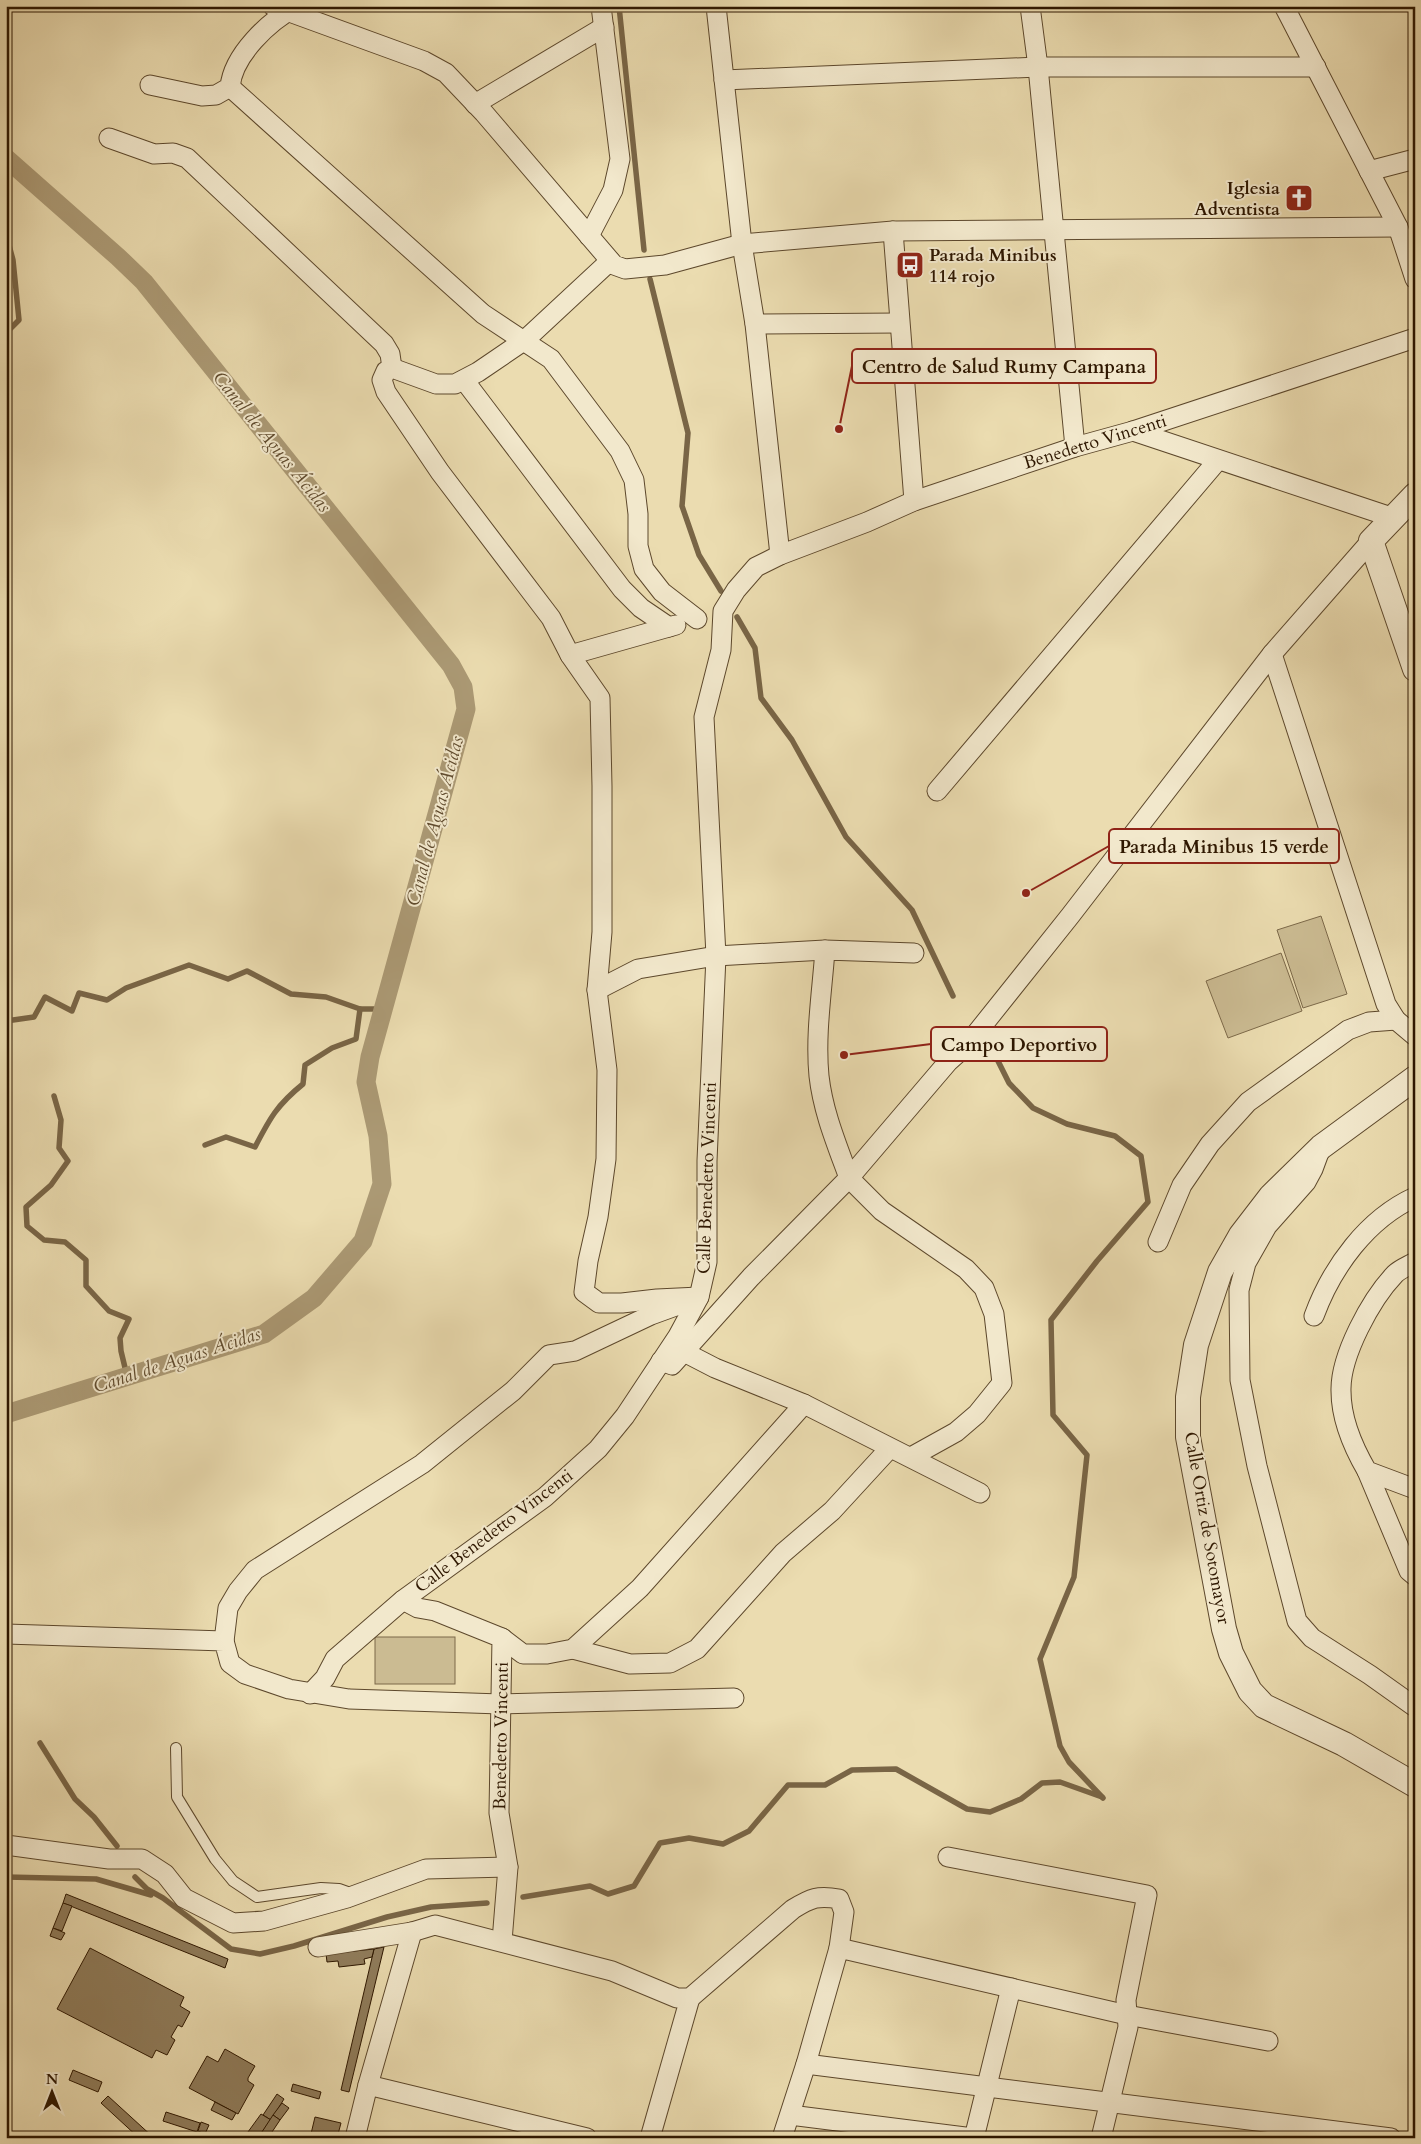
<svg xmlns="http://www.w3.org/2000/svg" width="1421" height="2144" viewBox="0 0 1421 2144" font-family="Cardo,serif">
<style>
.green{fill:#cbbb92;stroke:#7c6949}
.lines{fill:none;stroke-linecap:round;stroke-linejoin:round}
.stream{stroke:#796546;stroke-width:5.5}
.canal{stroke:#ab9974;stroke-width:19}
.building{fill:#907d5c;stroke:#2e1700}
.service-casing{stroke:#5d482c;stroke-width:12}
.minor-casing{stroke:#5d482c;stroke-width:21}
.tertiary-casing{stroke:#5d482c;stroke-width:26}
.service{stroke:#f2e8cc;stroke-width:10}
.minor{stroke:#f2e8cc;stroke-width:19}
.tertiary{stroke:#f2e8cc;stroke-width:24}
.labels{text-anchor:middle;dominant-baseline:central;stroke-width:4;stroke-linejoin:round;paint-order:stroke}
.poi-label{font-size:18px;font-weight:bold;fill:#2e1700;stroke:#f2e8cc;text-anchor:end}
.street-label{font-size:18px;fill:#2e1700;stroke:#f2e8cc}
.water-label{font-size:19px;font-style:italic;fill:#604b2e;stroke:#f2e8cc}
.leader{fill:none;stroke:#8f2418;stroke-width:2}
.callout-dot{fill:#8f2418;stroke:#f2e8cc;stroke-width:2}
.callout{fill:#f2e8cc;stroke:#8f2418;stroke-width:2}
.callout-label{font-size:19px;text-anchor:middle;font-weight:bold;fill:#2e1700}
</style>
<rect width="100%" height="100%" fill="#ebdcb0"/>
<filter id="stains"><feTurbulence type="fractalNoise" baseFrequency=".004" numOctaves="4"/><feColorMatrix values="0 0 0 0 .2 0 0 0 0 .09 0 0 0 0 .02 0 0 0 .5 -.17"/></filter>
<radialGradient id="worn" r=".72"><stop offset=".6" stop-color="#630" stop-opacity="0"/><stop offset="1" stop-color="#630" stop-opacity=".3"/></radialGradient>
<!-- green -->
<g class="green">
<polygon points="1321,916 1347,994 1303,1008 1277,930"/>
<polygon points="1281,953 1302,1011 1228,1038 1206,981"/>
<rect x="375" y="1637" width="80" height="47"/>
</g>
<g class="lines">
<!-- stream -->
<g class="stream">
<polyline points="619,6 644,250"/>
<polyline points="6,234 13,260 19,320 6,333"/>
<polyline points="650,279 688,433 682,506 699,555 721,591"/>
<polyline points="737,617 755,648 761,698 792,740 846,837 912,910 953,996"/>
<polyline points="6,1021 34,1017 45,997 72,1011 79,993 107,1000 126,988 189,965 228,979 247,971 291,994 326,997 360,1009 383,1009"/>
<polyline points="994,1053 1009,1083 1033,1108 1067,1124 1115,1136 1141,1156 1148,1202 1097,1261 1051,1320 1053,1415 1087,1455 1074,1577 1040,1659 1060,1746 1069,1762 1103,1798"/>
<polyline points="54,1096 61,1120 59,1148 68,1161 51,1185 26,1207 27,1226 44,1240 65,1242 86,1260 86,1286 109,1311 129,1319 120,1338 121,1351 127,1376"/>
<path d="M205,1145L226,1137L255,1147C270,1118 277,1105 303,1084L305,1065L332,1048L356,1039L360,1009"/>
<polyline points="40,1743 75,1799 94,1817 117,1846"/>
<polyline points="6,1877 96,1879 151,1895"/>
<polyline points="135,1877 147,1889 163,1898 231,1949 260,1954 294,1946 387,1917 431,1907 487,1903"/>
<polyline points="523,1897 590,1886 608,1894 634,1886 660,1843 689,1838 723,1844 749,1831 788,1785 825,1785 852,1770 896,1769 967,1809 990,1812 1021,1799 1042,1783 1060,1782 1102,1797"/>
</g>
<!-- canal -->
<polyline class="canal" points="6,158 118,257 144,282 451,665 463,687 466,709 370,1057 366,1082 378,1136 382,1184 363,1241 314,1298 264,1334 6,1414"/>
</g>
<!-- building -->
<g class="building">
<polygon points="66,1894 228,1959 225,1968 63,1903"/>
<polygon points="63,1903 72,1906 62,1931 53,1928"/>
<polygon points="53,1928 65,1933 61,1940 50,1936"/>
<polygon points="384,1947 349,2092 341,2090 374,1949"/>
<polygon points="90,1948 184,1997 180,2006 190,2012 182,2027 178,2025 171,2037 175,2040 167,2055 156,2050 152,2058 57,2009"/>
<polygon points="374,1949 372,1957 364,1959 365,1964 339,1967 338,1961 327,1962 326,1954"/>
<polygon points="225,2049 255,2066 248,2078 248,2081 254,2085 238,2114 189,2088 207,2056 218,2062"/>
<polygon points="73,2070 102,2082 98,2092 69,2080"/>
<polygon points="293,2084 321,2092 319,2099 291,2091"/>
<polygon points="277,2094 284,2099 271,2120 263,2115"/>
<polygon points="108,2096 154,2138 139,2138 101,2103"/>
<polygon points="215,2102 236,2113 232,2120 211,2110"/>
<polygon points="282,2103 289,2108 280,2120 273,2115"/>
<polygon points="166,2112 200,2123 197,2132 163,2121"/>
<polygon points="261,2114 271,2120 259,2136 256,2134 254,2138 247,2138 245,2136"/>
<polygon points="273,2115 280,2120 268,2138 258,2138"/>
<polygon points="315,2117 341,2123 337,2138 310,2138"/>
<polygon points="201,2122 209,2125 205,2134 198,2131"/>
</g>
<g class="lines">
<defs>
<polyline id="service" points="176,1748 177,1797 215,1859 233,1881 257,1897 321,1888 339,1889 353,1894"/>
<g id="minor">
<polyline points="273,6 424,61 446,73 484,113 614,265 625,269 665,265 742,244 893,231 1398,227"/>
<polyline points="716,6 742,244 755,324 780,555"/>
<polyline points="1030,6 1038,67 1075,447"/>
<polyline points="1284,6 1398,227 1415,279"/>
<polyline points="724,80 1038,67 1316,67"/>
<path d="M150,85L202,96L216,95L230,87C233,55 269,21 296,7"/>
<polyline points="230,87 483,314 551,359 620,451 634,480 638,514 638,546 644,569 662,592 697,619"/>
<polyline points="475,104 604,27"/>
<polyline points="109,138 154,154 173,153 187,158 384,344 390,354 392,368 386,371 382,380 386,392 440,472 551,618 570,655 600,698 602,786 602,932 597,990 607,1070 606,1159 598,1217 588,1261 584,1292 599,1303 622,1303 657,1299 699,1297"/>
<polyline points="1369,171 1415,159"/>
<polyline points="893,231 914,501"/>
<polyline points="589,236 613,190 620,159 601,6"/>
<polyline points="755,324 899,323"/>
<polyline points="392,368 436,384 455,384 478,372 525,340 610,261"/>
<polyline points="464,380 622,589 641,608 669,627"/>
<polyline points="1133,431 1394,518"/>
<polyline points="1272,654 1386,1004 1396,1020 1415,1036"/>
<polyline points="570,655 676,625"/>
<polyline points="937,791 1218,460"/>
<polyline points="597,990 638,969 716,956 825,950"/>
<polyline points="1320,1150 1313,1169 1306,1182 1267,1226 1246,1263 1239,1290 1240,1380 1257,1466 1297,1621 1312,1638 1370,1675 1415,1707"/>
<polyline points="1158,1242 1182,1185 1210,1144 1248,1102 1348,1030 1369,1022 1396,1020"/>
<path d="M1415,1262C1408,1266 1400,1269 1395,1274C1371,1299 1340,1356 1341,1391C1341,1420 1353,1447 1367,1471L1415,1489"/>
<path d="M1314,1316C1332,1267 1367,1219 1415,1197"/>
<polyline points="684,1352 715,1368 804,1404 980,1493"/>
<path d="M661,1361L672,1365L751,1277L849,1178C837,1145 823,1112 819,1076C815,1035 822,992 825,950L914,953"/>
<polyline points="911,1457 956,1432 977,1414 1002,1383 994,1314 984,1288 966,1269 882,1211 849,1178 948,1062 967,1045 1070,916 1272,654 1371,541"/>
<polyline points="1367,1471 1409,1571 1415,1576"/>
<polyline points="403,1600 418,1608 435,1611 502,1638 499,1813 508,1867 502,1941"/>
<polyline points="6,1634 224,1641 230,1663 245,1674 289,1689 349,1699 501,1704 734,1698"/>
<polyline points="502,1638 523,1654 547,1654 573,1649 640,1588 804,1404"/>
<polyline points="224,1641 228,1608 238,1591 255,1570 422,1464 513,1391 549,1355 575,1351 651,1315 684,1303"/>
<polyline points="573,1649 630,1664 670,1663 697,1649 783,1553 832,1511 889,1449"/>
<polyline points="310,1694 325,1678 335,1659 403,1600 545,1497 598,1449 625,1416 678,1336 699,1297 707,1262 707,1161 716,956 704,717 721,650 723,611 736,590 756,567 780,555 867,522 914,501 1075,447 1133,431 1415,338"/>
<polyline points="6,1845 109,1859 142,1859 165,1874 184,1898 233,1923 264,1921 347,1898 426,1869 508,1867"/>
<polyline points="948,1857 1147,1895 1126,2000 1128,2027 1101,2138"/>
<path d="M318,1947L412,1932L435,1925L612,1971L677,1998H690L793,1909C811,1898 818,1895 839,1899L844,1912L839,1948"/>
<polyline points="806,2064 1391,2138"/>
<polyline points="368,2085 587,2138"/>
<polyline points="790,2115 973,2138"/>
<polyline points="355,2138 368,2085 412,1932"/>
<polyline points="650,2138 690,1998"/>
<polyline points="782,2138 806,2064 839,1948 1127,2015 1268,2041"/>
<polyline points="974,2138 1011,1988"/>
</g>
<g id="tertiary">
<polyline points="1415,495 1371,541 1415,669"/>
<polyline points="1415,1078 1321,1147 1271,1196 1241,1235 1220,1272 1196,1345 1188,1397 1188,1437 1224,1629 1231,1653 1250,1691 1264,1706 1344,1744 1415,1785"/>
</g>
</defs>
<!-- service casing -->
<use href="#service" class="service-casing"/>
<!-- minor casing -->
<use href="#minor" class="minor-casing"/>
<!-- tertiary casing -->
<use href="#tertiary" class="tertiary-casing"/>
<!-- service -->
<use href="#service" class="service"/>
<!-- minor -->
<use href="#minor" class="minor"/>
<!-- tertiary -->
<use href="#tertiary" class="tertiary"/>
</g>
<!-- icons -->
<defs>
<symbol id="church-square" viewBox="-11 -11 22 22"><rect x="-9" y="-9" width="18" height="18" rx="4" fill="#8f2418" stroke="#f2e8cc"/><path d="M-1.2-6h2.4v3.5h3.3v2.4h-3.3V6h-2.4V-.1h-3.3v-2.4h3.3Z" fill="#fff"/></symbol>
<symbol id="bus-square" viewBox="-11 -11 22 22"><rect x="-9" y="-9" width="18" height="18" rx="4" fill="#8f2418" stroke="#f2e8cc"/><path d="M-5-6H5V4H4V6H2V4H-2V6H-4V4H-5ZM-3.5-4V0h7V-4ZM-3.5 1.2v1.5H-2V1.2ZM2 1.2v1.5H3.5V1.2Z" fill="#fff"/></symbol>
</defs>
<g fill-rule="evenodd">
<use href="#church-square" x="1283" y="182" width="32" height="32"/>
<use href="#bus-square" x="894" y="249" width="32" height="32"/>
</g>
<g class="labels">
<!-- poi labels -->
<g class="poi-label">
<text x="1280" y="188">Iglesia<tspan x="1280" dy="21">Adventista</tspan></text>
<text x="929" y="255" text-anchor="start">Parada Minibus<tspan x="929" dy="21">114 rojo</tspan></text>
</g>
<!-- street labels -->
<g class="street-label">
<text transform="translate(1095 442) rotate(-17)">Benedetto Vincenti</text>
<text transform="translate(707 1178) rotate(-88)">Calle Benedetto Vincenti</text>
<text transform="translate(1207 1528) rotate(80)">Calle Ortiz de Sotomayor</text>
<text transform="translate(494 1531) rotate(-37)">Calle Benedetto Vincenti</text>
<text transform="translate(501 1736) rotate(-89)">Benedetto Vincenti</text>
</g>
<!-- water labels -->
<g class="water-label">
<text transform="translate(272 442) rotate(51)">Canal de Aguas Ácidas</text>
<text transform="translate(435 821) rotate(-75)">Canal de Aguas Ácidas</text>
<text transform="translate(177 1360) rotate(-18)">Canal de Aguas Ácidas</text>
</g>
</g>
<!-- callouts -->
<path class="leader" d="M839 429L852 366M1026 893L1109 846M844 1055L931 1044"/>
<g class="callout-dot">
<circle cx="839" cy="429" r="5"/>
<circle cx="1026" cy="893" r="5"/>
<circle cx="844" cy="1055" r="5"/>
</g>
<g class="callout">
<rect x="852" y="349" width="304" height="34" rx="5"/>
<rect x="1109" y="829" width="230" height="34" rx="5"/>
<rect x="931" y="1027" width="176" height="34" rx="5"/>
</g>
<g class="callout-label">
<text x="1004" y="373">Centro de Salud Rumy Campana</text>
<text x="1224" y="853">Parada Minibus 15 verde</text>
<text x="1019" y="1051">Campo Deportivo</text>
</g>
<!-- margin -->
<rect width="1421" height="2144" fill="none" stroke="#ebdcb0" stroke-width="25"/>
<rect x="8" y="8" width="1406" height="2129" fill="none" stroke="#2e1700" stroke-width="2.5"/>
<rect x="12" y="12" width="1396" height="2119" fill="none" stroke="#2e1700"/>
<!-- north arrow -->
<g transform="translate(52 2092)" stroke="#f2e8cc" stroke-width="4" paint-order="stroke">
<path d="M0-4L9 19L0 12L-9 19Z" fill="#2e1700"/>
<text y="-8" font-size="14" font-weight="bold" text-anchor="middle" fill="#2e1700">N</text>
</g>
<rect width="100%" height="100%" filter="url(#stains)"/>
<rect width="100%" height="100%" fill="url(#worn)"/>
</svg>
